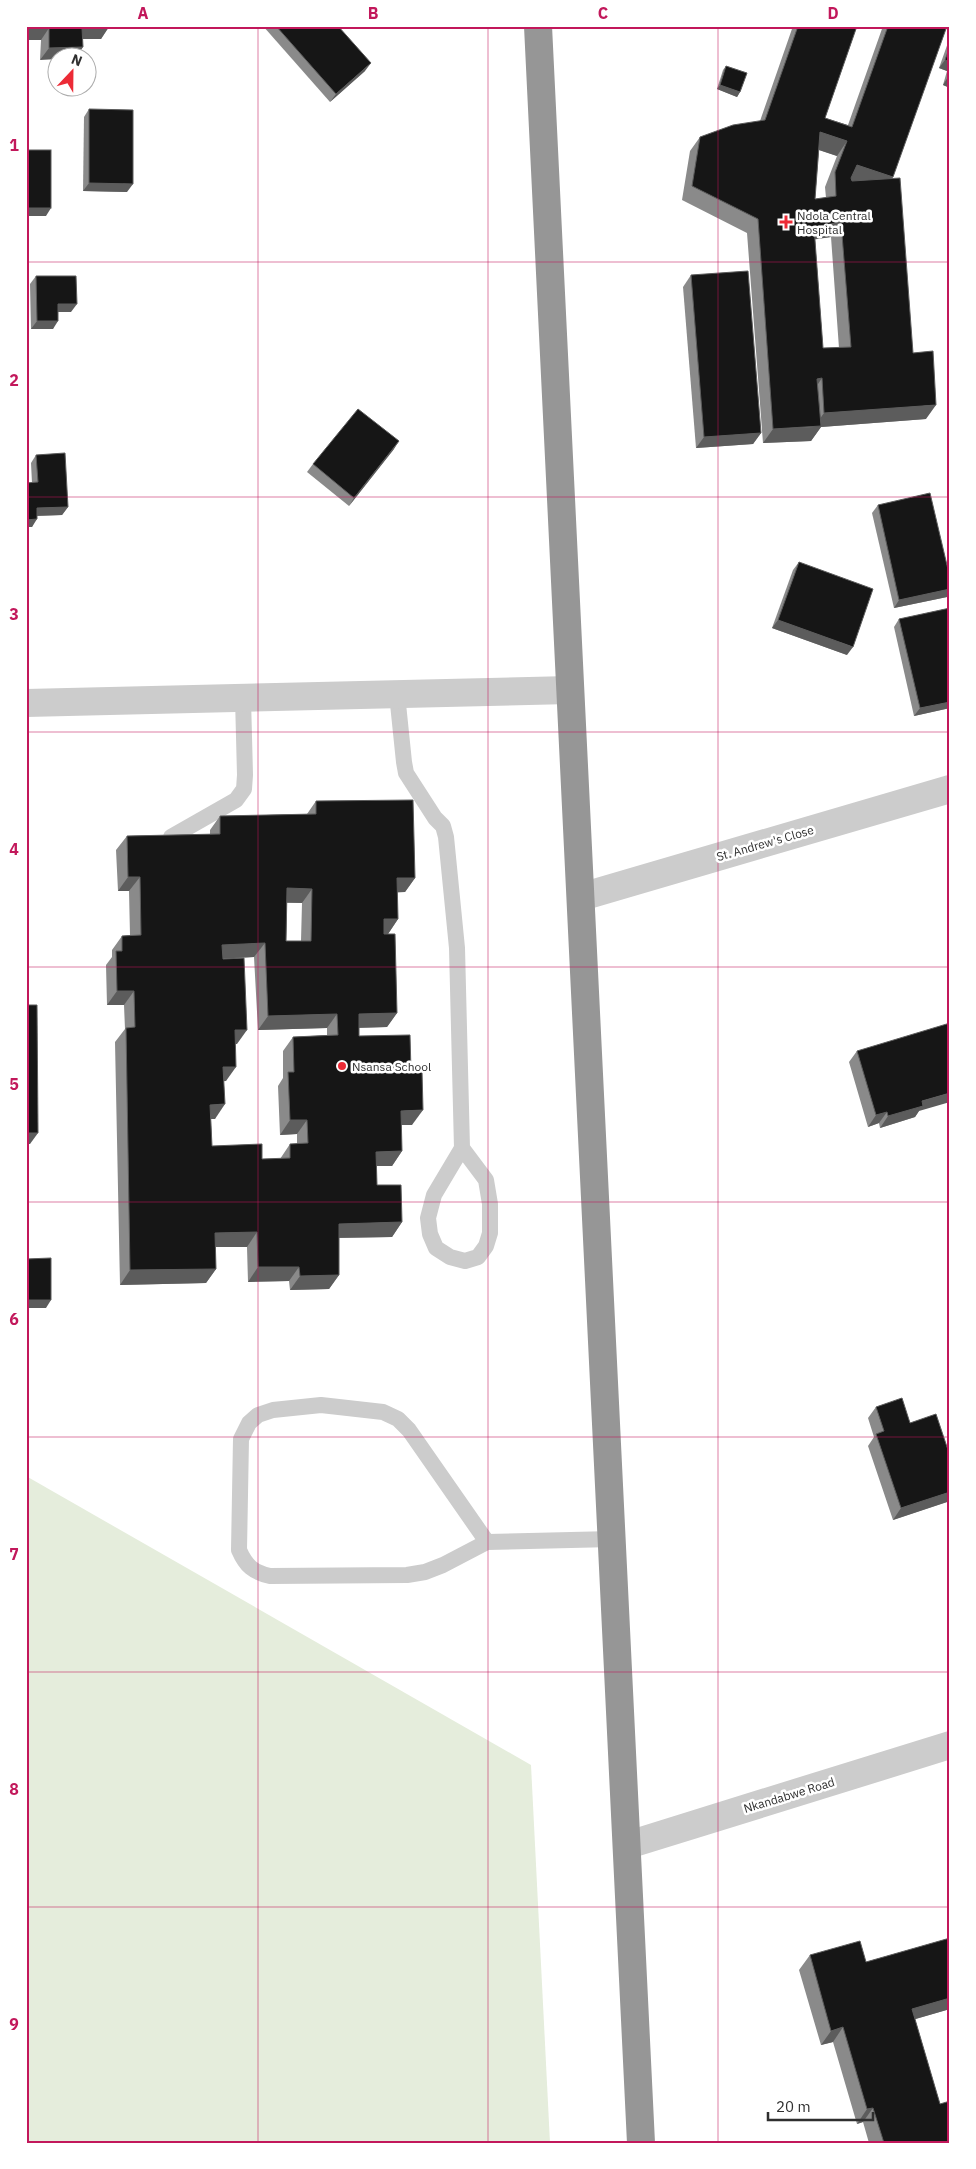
<svg xmlns="http://www.w3.org/2000/svg" width="976" height="2169" viewBox="0 0 976 2169" font-family="'IBM Plex Sans',sans-serif">
<style>
.green{fill:#e5eddc}
.lines{fill:none;stroke-linecap:round;stroke-linejoin:round}
.lane{stroke:#ccc;stroke-width:16}
.street{stroke:#ccc;stroke-width:28}
.highway{stroke:#969696;stroke-width:28}
.wall{fill:#8a8a8a;fill-rule:evenodd}
.shaded-wall{fill:#5c5c5c}
.building{fill:#161616;stroke:#5c5c5c;fill-rule:evenodd}
.grid{fill:none;stroke:#c2185b;stroke-width:1;stroke-opacity:0.55}
.poi-dot{fill:#ec2b36;stroke:#fff;stroke-width:2}
.labels{text-anchor:middle;dominant-baseline:central;stroke-width:5;stroke-linejoin:round;paint-order:stroke}
.poi-label{font-size:12px;fill:#2f2f2f;stroke:#fff;text-anchor:start}
.street-label{font-size:12px;fill:#2f2f2f;stroke:#fff}
.neatline{fill:none;stroke:#c2185b;stroke-width:2}
.grid-label{font-size:16px;text-anchor:middle;font-weight:bold;fill:#c2185b}
</style>
<rect width="100%" height="100%" fill="#fff"/>
<!-- green -->
<polygon class="green" points="26,1476 531,1765 550,2143 26,2143"/>
<g class="lines">
<!-- lane -->
<g class="lane">
<polyline points="397,694 404,762 406,773 435,818 443,826 446,837 457,948 462,1148 434,1195 428,1218 430,1234 436,1248 450,1257 465,1261 478,1257 486,1246 490,1233 490,1204 486,1180 462,1148"/>
<polyline points="171,837 236,800 244,789 245,775 243,698"/>
<path d="M487,1542L409,1430L398,1419L383,1412L321,1405L273,1410L258,1415L249,1423L241,1439L239,1550C246,1566 253,1572 270,1576L407,1575L425,1572L443,1565L487,1542L613,1539"/>
</g>
<!-- street -->
<g class="street">
<polyline points="26,703 570,690"/>
<polyline points="581,897 950,789"/>
<polyline points="628,1845 950,1745"/>
</g>
<!-- highway -->
<polyline class="highway" points="538,26 641,2143"/>
</g>
<!-- wall -->
<g class="wall">
<polygon points="26,26 109,26 101,39 82,39 40,60 41,40"/>
<polygon points="263,26 338,26 365,71 330,102"/>
<path d="M793,26H857L825,118L848,125L883,26H947L892,179L913,353L926,419L821,427L811,441L763,443L747,233L682,200L690,151L700,137L760,121ZM819,150L837,156L825,187L826,198L815,199ZM831,237L839,348H823L815,239Z"/>
<polygon points="950,37 950,88 943,85 947,71 939,68"/>
<polygon points="726,66 740,92 737,97 717,89 723,70"/>
<polygon points="89,109 127,192 83,191 84,117"/>
<polygon points="691,275 761,433 753,444 696,448 683,287"/>
<polygon points="36,276 71,312 58,312 53,329 31,329 30,284"/>
<polygon points="394,449 349,506 307,472 313,464"/>
<polygon points="36,455 68,507 62,515 37,516 32,527 26,527 26,483 32,483 31,463"/>
<polygon points="878,505 950,578 950,592 947,597 894,608 872,513"/>
<polygon points="799,562 847,655 772,628 793,570"/>
<polygon points="950,608 950,708 914,716 894,627 899,619"/>
<path d="M316,801L415,878L405,892H397L398,919L388,934L397,1013L387,1027L359,1028V1036L412,1125H401L402,1151L392,1166H377V1185L402,1222L392,1237L339,1238V1275L329,1289L290,1290L289,1281L248,1282L247,1247H216V1269L206,1283L120,1285L115,1042L125,1029L124,1005H107L106,965L112,957V950L122,936L130,935L129,891H118L116,850L127,836L210,834V830L220,816L307,814ZM287,903H302L301,941H286ZM254,957L258,1030L327,1028V1035L293,1037L283,1051V1078L278,1086L280,1135L297,1134V1144H290L280,1159H262L212,1146L211,1119H215L224,1081H226L235,1044H237L223,959Z"/>
<polygon points="857,1051 919,1111 915,1117 880,1128 879,1123 868,1127 849,1062"/>
<polygon points="876,1407 910,1423 950,1456 950,1501 893,1520 868,1446 874,1437 868,1418"/>
<polygon points="950,1938 950,2009 915,2019 940,2104 950,2143 869,2143 863,2122 857,2124 833,2042 821,2045 799,1970 810,1955 866,1962"/>
</g>
<!-- shaded-wall -->
<g class="shaded-wall">
<polygon points="109,27 101,39 74,39 82,28"/>
<polygon points="49,28 41,40 26,40 26,29"/>
<polygon points="83,47 76,58 58,58 58,59 40,60 49,48"/>
<polygon points="945,60 950,62 950,68 947,71 939,68"/>
<polygon points="371,63 365,71 330,102 336,94"/>
<polygon points="948,77 950,78 950,88 943,85"/>
<polygon points="720,85 740,92 737,97 717,89"/>
<polygon points="820,132 847,141 837,156 810,147"/>
<polygon points="857,165 893,177 883,192 846,179"/>
<polygon points="89,183 133,184 127,192 83,191"/>
<polygon points="26,208 51,208 46,216 26,216"/>
<polygon points="841,222 831,237 804,241 814,227"/>
<polygon points="58,304 77,304 71,312 53,312"/>
<polygon points="37,321 58,321 53,329 31,329"/>
<polygon points="822,378 812,393 817,379"/>
<polygon points="936,405 926,419 821,427 811,441 763,443 773,429 814,427 824,413"/>
<polygon points="761,433 753,444 696,448 704,437"/>
<polygon points="399,441 394,449 349,506 354,498"/>
<polygon points="68,507 62,515 31,516 37,508"/>
<polygon points="37,519 32,527 26,527 26,520"/>
<polygon points="950,589 950,592 947,597 894,608 899,600"/>
<polygon points="778,620 853,647 847,655 772,628"/>
<polygon points="950,702 950,708 914,716 920,708"/>
<polygon points="128,877 140,877 129,891 118,891"/>
<polygon points="397,878 415,878 405,892 387,893"/>
<polygon points="287,888 312,889 302,903 277,902"/>
<polygon points="384,919 398,919 388,934 374,934"/>
<polygon points="265,943 254,957 212,959 222,945"/>
<polygon points="117,991 134,991 124,1005 107,1005"/>
<polygon points="397,1013 387,1027 349,1028 359,1014"/>
<polygon points="337,1014 327,1028 258,1030 268,1016"/>
<polygon points="235,1030 247,1030 237,1044 225,1045"/>
<polygon points="223,1067 236,1067 226,1081 213,1082"/>
<polygon points="950,1093 950,1102 919,1111 915,1117 880,1128 888,1116 922,1101"/>
<polygon points="225,1104 215,1119 200,1119 210,1105"/>
<polygon points="423,1110 412,1125 391,1125 401,1111"/>
<polygon points="887,1112 879,1123 868,1127 876,1115"/>
<polygon points="290,1120 307,1120 297,1134 280,1135"/>
<polygon points="26,1133 38,1133 30,1144 26,1144"/>
<polygon points="402,1151 392,1166 366,1166 376,1152"/>
<polygon points="402,1222 392,1237 328,1238 339,1224"/>
<polygon points="257,1232 247,1247 205,1247 215,1233"/>
<polygon points="258,1267 299,1267 289,1281 248,1282"/>
<polygon points="216,1269 206,1283 120,1285 130,1270"/>
<polygon points="339,1275 329,1289 290,1290 300,1276"/>
<polygon points="26,1300 51,1300 46,1308 26,1308"/>
<polygon points="950,1492 950,1501 893,1520 901,1508"/>
<polygon points="950,1998 950,2009 902,2023 912,2009"/>
<polygon points="843,2027 833,2042 821,2045 831,2031"/>
<polygon points="873,2108 863,2122 857,2124 867,2109"/>
</g>
<!-- building -->
<g class="building">
<polygon points="26,26 109,26 109,27 82,28 83,47 49,48 49,28 26,29"/>
<polygon points="276,26 338,26 371,63 336,94"/>
<path d="M798,26H857L825,118L852,127L888,26H947L893,177L857,165L851,178L852,181L900,178L913,353L933,351L936,405L824,413L822,378L817,379L821,426L773,429L758,219L692,186L700,137L733,125L765,120ZM820,132L847,141L835,172L836,196L815,199ZM841,222L851,347L823,348L814,227Z"/>
<polygon points="950,46 950,62 945,60"/>
<polygon points="726,66 747,73 740,92 720,85"/>
<polygon points="89,109 133,110 133,184 89,183"/>
<rect x="26" y="150" width="25" height="58"/>
<polygon points="748,271 761,433 704,437 691,275"/>
<polygon points="36,276 76,276 77,304 58,304 58,321 37,321"/>
<polygon points="358,409 399,441 354,498 313,464"/>
<polygon points="65,453 68,507 37,508 37,519 26,520 26,483 38,482 36,455"/>
<polygon points="930,493 950,578 950,589 899,600 878,505"/>
<polygon points="799,562 873,589 853,647 778,620"/>
<polygon points="950,608 950,702 920,708 899,619"/>
<path d="M413,800L415,878H397L398,919H384V934H395L397,1013L359,1014V1036L410,1035L411,1071H422L423,1110L401,1111L402,1151L376,1152L377,1185H401L402,1222L339,1224V1275L300,1276L299,1267H258L257,1232L215,1233L216,1269L130,1270L126,1028L135,1027L134,991H117L116,951H122V936L141,935L140,877H128L127,836L220,834V816L316,814V801ZM287,888L312,889L311,941H286ZM265,943L268,1016L337,1014L338,1035L293,1037L294,1072H288L290,1120H307L308,1143L290,1144V1158L262,1159V1144L212,1146L210,1105L225,1104L223,1067H236L235,1030H247L244,958L223,959L222,945Z"/>
<polygon points="26,1005 37,1005 38,1133 26,1133"/>
<polygon points="950,1023 950,1093 922,1101 923,1106 888,1116 887,1112 876,1115 857,1051"/>
<polygon points="51,1258 51,1300 26,1300 26,1259"/>
<polygon points="902,1398 910,1423 936,1414 950,1456 950,1492 901,1508 876,1434 884,1431 876,1407"/>
<polygon points="950,1938 950,1998 912,2009 940,2104 950,2101 950,2143 884,2143 873,2108 867,2109 843,2027 831,2031 810,1955 860,1941 866,1962"/>
</g>
<!-- grid -->
<path class="grid" d="M258,26V2143M488,26V2143M718,26V2143M26,262H950M26,497H950M26,732H950M26,967H950M26,1202H950M26,1437H950M26,1672H950M26,1907H950"/>
<!-- markers -->
<g class="poi-dot">
<path d="M783.5 214.5h5v5h5v5h-5v5h-5v-5h-5v-5h5z"/>
<circle cx="342" cy="1066" r="5"/>
</g>
<g class="labels">
<!-- poi labels -->
<g class="poi-label">
<text x="797" y="215">Ndola Central<tspan x="797" dy="14">Hospital</tspan></text>
<text x="352" y="1066">Nsansa School</text>
</g>
<!-- street labels -->
<g class="street-label">
<text transform="translate(765 843) rotate(-16)">St. Andrew's Close</text>
<text transform="translate(789 1795) rotate(-17)">Nkandabwe Road</text>
</g>
</g>
<!-- border -->
<rect width="976" height="2169" fill="none" stroke="#ffffff" stroke-width="55"/>
<!-- north arrow -->
<g transform="translate(72 72) rotate(22)"><circle r="24" fill="#ffffff" stroke="#acacac"/>
<path d="M0-4L9 19L0 12L-9 19Z" fill="#ec2b36"/>
<text y="-8" font-size="14" font-weight="bold" text-anchor="middle" fill="#2f2f2f">N</text>
</g>
<!-- scale -->
<path d="M768 2112v8h105v-8" fill="none" stroke="#2f2f2f" stroke-width="2.5"/>
<text x="776" y="2112" font-size="15" fill="#2f2f2f" stroke="#ffffff" stroke-width="4" paint-order="stroke">20 m</text>
<rect x="28" y="28" width="920" height="2114" class="neatline"/>
<g class="grid-label">
<text x="143" y="19">A</text>
<text x="373" y="19">B</text>
<text x="603" y="19">C</text>
<text x="833" y="19">D</text>
<text x="14" y="151">1</text>
<text x="14" y="386">2</text>
<text x="14" y="620">3</text>
<text x="14" y="855">4</text>
<text x="14" y="1090">5</text>
<text x="14" y="1325">6</text>
<text x="14" y="1560">7</text>
<text x="14" y="1795">8</text>
<text x="14" y="2030">9</text>
</g>
</svg>
